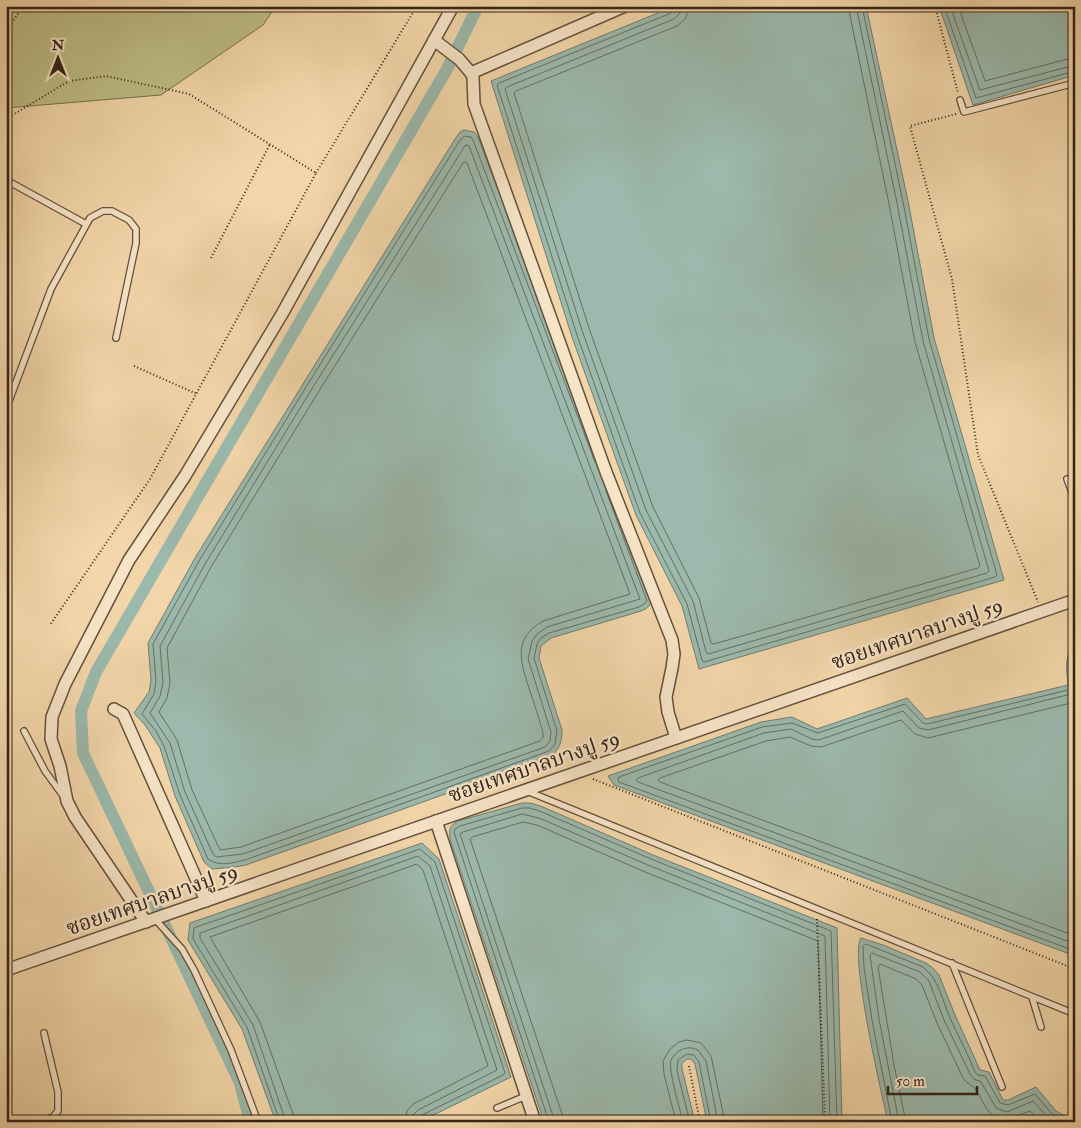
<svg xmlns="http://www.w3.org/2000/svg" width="1081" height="1128" viewBox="0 0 1081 1128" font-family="'IM FELL Double Pica','Noto Serif Thai',serif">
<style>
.green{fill:#bebd85;stroke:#78704e}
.water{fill:#9bb9ac;stroke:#717d71}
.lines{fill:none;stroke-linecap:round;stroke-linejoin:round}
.shore{stroke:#676e62;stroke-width:1}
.canal{stroke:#9bb9ac;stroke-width:12}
.service-casing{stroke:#63503c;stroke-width:8}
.minor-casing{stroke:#63503c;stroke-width:14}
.path{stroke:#332318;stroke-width:2;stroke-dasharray:1 2.5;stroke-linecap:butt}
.service{stroke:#f7e4c7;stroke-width:5.5}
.minor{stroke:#f7e4c7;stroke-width:11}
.labels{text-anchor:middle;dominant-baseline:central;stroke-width:5;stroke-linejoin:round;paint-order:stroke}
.street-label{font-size:21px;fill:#332318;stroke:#f7e4c7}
</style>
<rect width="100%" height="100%" fill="#f2d6a9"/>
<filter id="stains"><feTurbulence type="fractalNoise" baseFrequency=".004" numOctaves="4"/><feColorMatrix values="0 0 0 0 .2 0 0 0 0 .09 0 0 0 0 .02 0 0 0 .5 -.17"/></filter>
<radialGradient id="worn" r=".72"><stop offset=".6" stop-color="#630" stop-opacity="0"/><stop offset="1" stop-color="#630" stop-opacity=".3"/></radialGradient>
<!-- green -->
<polygon class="green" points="6,6 276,6 263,25 161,95 6,108"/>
<!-- water -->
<g class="water">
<polygon points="675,6 866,6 908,201 934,338 1004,580 699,669 682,606 636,515 572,337 491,81"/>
<polygon points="939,6 1075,6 1075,75 973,105"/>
<path d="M464,130L474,132L478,137L652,598C651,606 648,608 641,611L551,638L541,646L539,658L562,730C562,742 560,747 552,756L246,865L235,867L212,869L204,862L175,796L160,748L145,725L134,713L149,692L151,680L148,643L195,558L455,139L460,132Z"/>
<path d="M1075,646V956L614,785L608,776L761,722L792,717L817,729L907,698L926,719L1068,685C1067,671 1063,656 1075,646Z"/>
<path d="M522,803H531L543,807L653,855L837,928L842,1122H707L695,1064L691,1059H687L682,1063V1069L695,1122H544L450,839C449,829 449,826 458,821Z"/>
<polygon points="422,843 439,859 511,1077 419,1122 276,1122 242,1029 188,940 190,923"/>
<path d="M861,938L883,945L926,963L933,968L939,975L955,1015L980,1070L989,1072L1003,1100H1008L1036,1087L1056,1111L1075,1122H888C882,1096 849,953 861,938Z"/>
</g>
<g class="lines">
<!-- shore -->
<g class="shore">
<polyline points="675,6 674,10 671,13 499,83 497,85 577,335 640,513 687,604 702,660 704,662 995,577 997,575 929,339 903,202 862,6"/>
<polyline points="681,6 679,14 674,19 507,87 505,89 583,333 646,510 693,601 706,652 708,654 987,573 989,571 923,341 897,203 856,6"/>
<polyline points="689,6 686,18 677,26 516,91 514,93 590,331 653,507 699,598 711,643 714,644 978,568 980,566 915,342 889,204 848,6"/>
<polyline points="944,6 976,98 1075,71"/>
<polyline points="950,6 980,90 1075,65"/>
<polyline points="958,6 985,81 1075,57"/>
<polygon points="466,145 469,146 640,599 547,627 537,634 532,641 528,659 551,732 550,741 545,747 243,854 216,857 213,854 185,792 170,743 150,713 160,696 163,682 160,646 205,564 313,387"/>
<path d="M464,162L467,163L630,594L543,621C513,638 520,660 529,688C534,703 539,718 543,733V737L540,741L241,847L220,850L192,790L177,740L159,712L167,698L170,683L167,648L211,567L319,391Z"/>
<path d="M595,462L473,140L471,137L465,136L460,140L308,384L199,561L153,644L156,681L154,694L142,714L156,731L164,746L180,795L208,859C219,867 233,863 245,860L549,751L555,744L557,731L534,658L537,644L541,638L549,633L639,607L644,604L647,601L606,491"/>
<polyline points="1075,653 1071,661 1073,685 1068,690 927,724 923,723 905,704 818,733 792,723 762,727 619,777 618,780 619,782 1075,951"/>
<polyline points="1075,693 928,730 919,728 903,711 819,740 812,739 791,729 764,733 638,778 636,780 638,782 1075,944"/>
<polyline points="1075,702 928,738 915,734 901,720 821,747 811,746 790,737 766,741 660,778 658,780 660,782 1075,936"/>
<polyline points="280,1122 247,1027 193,939 194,928 420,849 435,862 505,1073 503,1075 422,1115 418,1122"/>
<polyline points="286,1122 253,1025 200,938 200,933 418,856 430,866 497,1070 418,1110 413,1115 412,1122"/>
<polyline points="294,1122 293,1114 260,1022 210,937 417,864 423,870 488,1066 413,1104 407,1111 405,1122"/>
<polyline points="549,1122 454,832 455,829 460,826 522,808 530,808 542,812 651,859 831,931 837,1122"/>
<polyline points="555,1122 460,834 463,832 522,814 539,818 648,865 825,936 830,1122"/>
<polyline points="563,1122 562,1114 470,839 472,837 523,822 537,825 645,872 818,941 823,1122"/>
<polyline points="676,1122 664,1074 663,1061 670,1049 679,1042 687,1040 701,1043 711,1056 725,1122"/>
<path d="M683,1122C680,1109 668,1070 671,1060C673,1056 676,1053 679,1051C685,1047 692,1047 698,1050L706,1061L718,1122"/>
<polyline points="690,1122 677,1071 678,1060 687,1054 694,1055 699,1062 711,1122"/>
<path d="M892,1122L872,1020L864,968L863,946L866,944L923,967C939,979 942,1000 950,1018C958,1036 968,1054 975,1072L978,1075L985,1076L1000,1103L1008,1105L1035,1094L1052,1114L1064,1122"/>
<polyline points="899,1122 879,1019 870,955 872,953 920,972 929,981 944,1020 970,1074 974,1079 981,1082 996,1108 1007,1112 1033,1101 1052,1122"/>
<path d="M906,1122L894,1065L878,967L880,964L916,979L922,985L937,1023L963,1078C967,1084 974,1086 977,1091C980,1096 982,1101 985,1106C997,1127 1012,1117 1030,1111L1041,1122"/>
</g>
<!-- canal -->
<polyline class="canal" points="250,1122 240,1083 83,753 81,711 96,672 447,69 478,6"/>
<defs>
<g id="service">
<polyline points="960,100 964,112 1075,83"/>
<polyline points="6,180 86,224"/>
<polyline points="6,409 51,289 90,218 103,211 112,211 129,220 136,229 136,243 116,338"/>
<polyline points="1067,479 1075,500"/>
<polyline points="24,731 45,771 64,797"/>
<polyline points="527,791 1075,1014"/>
<polyline points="155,919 182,949 194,970 231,1050 258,1122"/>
<polyline points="952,963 1002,1087"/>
<polyline points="1032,997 1041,1027"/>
<polyline points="497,1108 526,1096"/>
<polyline points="42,1122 53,1117 58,1111 58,1092 44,1033"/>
</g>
<g id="minor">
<polyline points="434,40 459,59 471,73 473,77 474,104 606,472 672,640 674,654 672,668 666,697 668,712 676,738"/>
<polyline points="471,73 625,6"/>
<polyline points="114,709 123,714 206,901"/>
<polyline points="436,821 535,1122"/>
<polyline points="146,922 75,817 67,801 60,766 51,739 52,717 65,684 129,560 185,476 282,314 453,6"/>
<polyline points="6,970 1075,600"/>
</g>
</defs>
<!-- service casing -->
<use href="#service" class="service-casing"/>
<!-- minor casing -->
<use href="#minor" class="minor-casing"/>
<!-- path -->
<g class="path">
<polyline points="935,6 958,93"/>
<polyline points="6,32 23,6"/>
<polyline points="956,114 910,126 952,279 978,455 1038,602"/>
<polyline points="6,119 69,81 106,76 189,94 316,173 150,479 50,625"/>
<polyline points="316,173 417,6"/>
<polyline points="211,258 270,144"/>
<polyline points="134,366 197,394"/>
<polyline points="593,779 1075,969"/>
<polyline points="817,919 825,1122"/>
<polyline points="689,1066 700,1122"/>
</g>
<!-- service -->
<use href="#service" class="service"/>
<!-- minor -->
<use href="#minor" class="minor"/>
</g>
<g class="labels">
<!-- street labels -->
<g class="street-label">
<text transform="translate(917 634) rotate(-19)">ซอยเทศบาลบางปู 59</text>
<text transform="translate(534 767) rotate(-19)">ซอยเทศบาลบางปู 59</text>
<text transform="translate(152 900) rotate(-19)">ซอยเทศบาลบางปู 59</text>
</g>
</g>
<!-- margin -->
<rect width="1081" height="1128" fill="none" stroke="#f2d6a9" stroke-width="25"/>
<rect x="8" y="8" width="1066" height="1113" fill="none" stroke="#332318" stroke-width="2.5"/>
<rect x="12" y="12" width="1056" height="1103" fill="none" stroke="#332318"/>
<!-- north arrow -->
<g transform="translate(58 58)" stroke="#f7e4c7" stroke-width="4" paint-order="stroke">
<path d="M0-4L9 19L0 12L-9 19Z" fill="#332318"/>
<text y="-8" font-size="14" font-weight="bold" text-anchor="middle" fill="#332318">N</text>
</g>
<!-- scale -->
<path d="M888 1086v8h89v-8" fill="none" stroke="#332318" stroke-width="2.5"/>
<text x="896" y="1086" font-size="15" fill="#332318" stroke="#f7e4c7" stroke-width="4" paint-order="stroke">50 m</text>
<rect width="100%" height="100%" filter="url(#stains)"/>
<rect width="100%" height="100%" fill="url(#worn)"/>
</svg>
